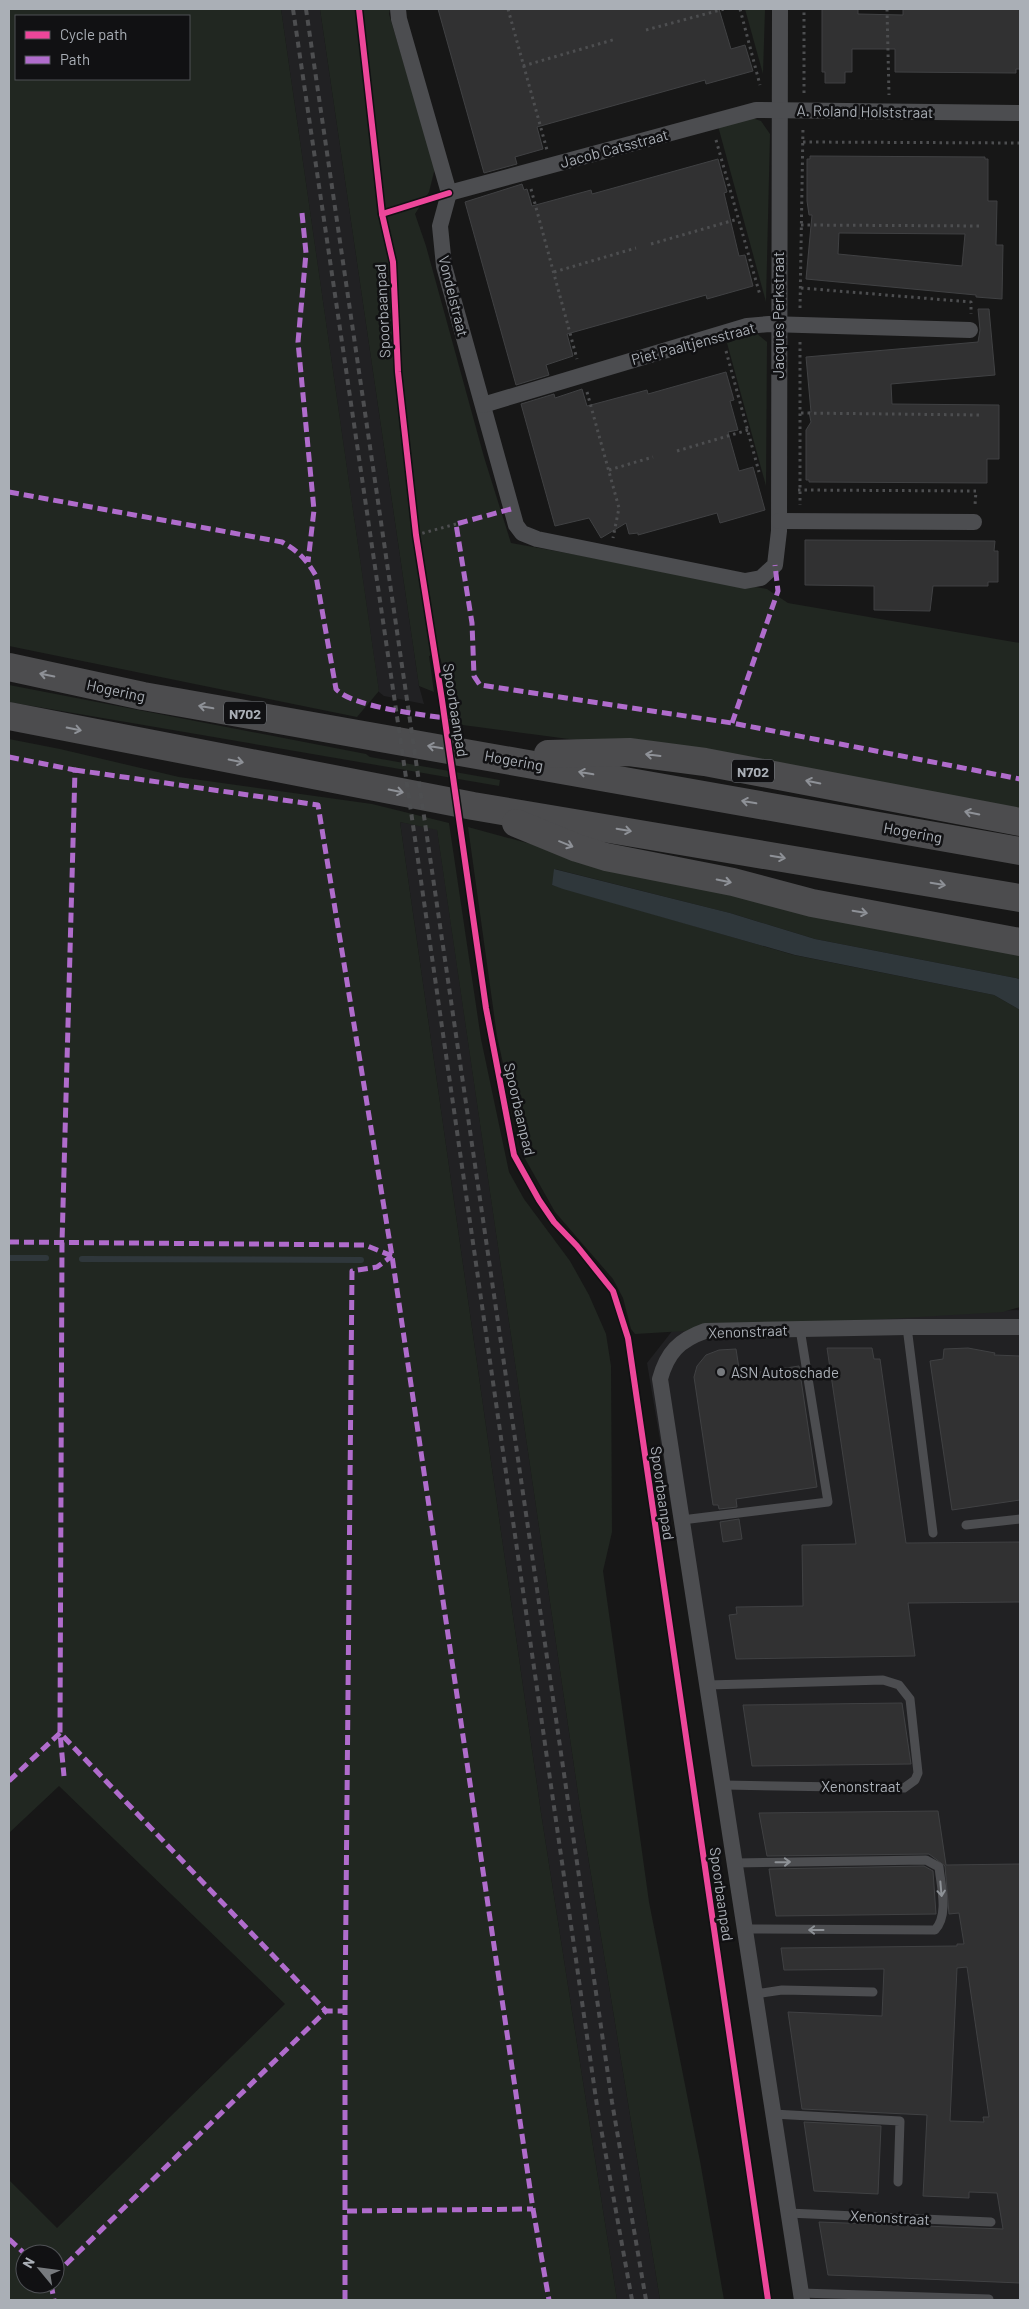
<svg xmlns="http://www.w3.org/2000/svg" width="1029" height="2309" viewBox="0 0 1029 2309" font-family="Barlow,sans-serif">
<style>
.built{fill:#212123}
.green{fill:#212721;fill-rule:evenodd}
.water{fill:#2f373b}
.lines{fill:none;stroke-linecap:round;stroke-linejoin:round}
.stream{stroke:#2f373b;stroke-width:6}
.building{fill:#313132;stroke:#404143;fill-rule:evenodd}
.path{stroke:#4d4e50;stroke-width:3;stroke-dasharray:2.5 4;stroke-linecap:butt}
.service{stroke:#4c4d50;stroke-width:9}
.minor{stroke:#4c4d50;stroke-width:16}
.trunk{stroke:#4c4c4e;stroke-width:28}
.rail{stroke:#4d4e50;stroke-width:4;stroke-dasharray:6 5;stroke-linecap:butt}
.quiet{stroke:#b06ccc;stroke-width:5;stroke-dasharray:10 5;stroke-linecap:butt}
.cycleway-casing{stroke:#111113;stroke-width:9}
.cycleway{stroke:#ed469a;stroke-width:6}
.oneway{stroke:#8e9197}
.oneway2{stroke:#8e9297}
.poi-dot{fill:#777a7e;stroke:#111113;stroke-width:2}
.labels{text-anchor:middle;dominant-baseline:central;stroke-width:5;stroke-linejoin:round;paint-order:stroke}
.shield{fill:#111113;stroke:#7c8085;stroke-width:1}
.shield-label{font-size:14px;font-weight:bold;fill:#aaafb6}
.street-label{font-size:15px;fill:#aaafb6;stroke:#111113}
.poi-label{font-size:15px;fill:#aaafb6;stroke:#111113;text-anchor:start}
</style>
<rect width="100%" height="100%" fill="#171717"/>
<!-- built -->
<g class="built">
<polygon points="281,9 320,9 419,686 424,704 384,696 379,692"/>
<polygon points="400,822 437,829 580,1807 660,2300 617,2300 541,1813"/>
<polygon points="1020,1310 1020,2300 805,2300 647,1363 680,1321"/>
</g>
<!-- green -->
<g class="green">
<path d="M9,9H281L379,691L357,717L9,646ZM16,16H189V79H16Z"/>
<polygon points="320,9 390,9 389,14 435,168 429,192 415,214 426,246 484,457 511,543 767,589 788,603 1020,643 1020,813 584,741 455,724 451,696 439,654 429,656 434,692 419,686"/>
<polygon points="745,9 765,9 763,74"/>
<polygon points="749,117 761,121 770,134 766,302 718,126"/>
<polygon points="756,333 767,342 766,486 727,343"/>
<polygon points="9,685 366,754 370,757 500,780 499,786 9,702"/>
<path d="M9,739L60,749L179,777L372,804L449,823L481,1039L509,1172L524,1199L570,1261L589,1295L606,1334L611,1366L612,1532L603,1571L649,1902L700,2161L724,2300H660L580,1807L437,830L400,822L541,1813L617,2300H9V2180L57,2228L285,2004L59,1786L9,1833ZM25,2254H55V2284H25Z"/>
<polygon points="468,827 575,856 1020,951 1020,979 815,939 730,913 555,869 552,885 794,955 994,995 1020,1010 1020,1307 1003,1312 635,1334 631,1329 623,1298 613,1279 555,1212 523,1155 497,1036"/>
</g>
<!-- water -->
<polygon class="water" points="554,869 730,913 815,939 1020,979 1020,1010 994,995 795,955 563,889 552,885"/>
<g class="lines">
<!-- stream -->
<g class="stream">
<polyline points="9,1258 46,1258"/>
<polyline points="82,1259 361,1260"/>
</g>
</g>
<!-- building -->
<g class="building">
<polygon points="438,9 719,9 731,49 745,45 753,71 706,84 705,80 537,127 543,149 515,157 517,164 484,173"/>
<polygon points="822,9 858,9 858,14 903,15 903,9 1020,9 1020,69 1016,69 1016,73 895,72 895,49 852,49 852,72 845,72 845,83 825,83 825,72 822,72"/>
<path d="M810,156L985,157V159H988V201H997L996,245H1003L1002,299L976,297V295L806,279L812,215H809L807,201V159H810ZM839,233L965,234L962,266L838,254Z"/>
<polygon points="718,159 727,192 724,193 739,256 745,255 753,286 707,299 706,295 567,334 573,356 546,365 549,375 516,385 465,202 522,184 524,190 527,189 532,206 591,190 592,194"/>
<polygon points="978,309 989,309 995,375 891,384 892,404 999,405 999,459 987,459 987,483 809,482 809,480 806,480 806,430 811,422 809,412 811,412 806,357 978,342 980,330"/>
<polygon points="726,372 734,400 730,401 738,430 728,432 739,471 753,467 765,510 720,523 717,513 638,535 638,533 629,534 626,523 601,538 589,518 555,526 521,404 554,394 555,398 582,389 587,406 647,390 648,394"/>
<polygon points="805,540 995,541 994,551 998,551 998,582 988,582 988,586 933,586 930,611 874,610 874,586 805,585"/>
<polygon points="827,1348 872,1348 874,1359 880,1359 906,1543 1020,1542 1020,1602 908,1603 915,1656 736,1659 729,1615 737,1614 736,1607 803,1606 802,1545 856,1544"/>
<polygon points="968,1348 995,1353 994,1355 1020,1356 1020,1500 952,1510 930,1361 943,1359 944,1349"/>
<polygon points="736,1349 740,1375 799,1366 817,1487 736,1499 737,1507 719,1509 718,1505 713,1505 694,1377 697,1366 706,1355 719,1350"/>
<polygon points="739,1519 742,1539 723,1542 720,1522"/>
<polygon points="902,1703 911,1764 752,1766 743,1705"/>
<path d="M938,1811L946,1865L1020,1864V2283L828,2275L819,2222L1003,2229L997,2193L969,2192V2198L923,2196L927,2115L802,2109L788,2012L882,2016L884,1969L784,1970L781,1948L957,1946V1944H964L959,1913L949,1914L945,1866L929,1854L767,1856L759,1813ZM967,1967L989,2117H983L984,2122L950,2121L957,1968Z"/>
<polygon points="924,1866 933,1871 936,1914 776,1916 769,1869"/>
<polygon points="804,2122 881,2126 878,2194 814,2191"/>
</g>
<g class="lines">
<!-- path -->
<g class="path">
<polyline points="508,9 547,150"/>
<polyline points="740,9 760,85"/>
<polyline points="887,9 889,95"/>
<polyline points="646,30 724,9"/>
<polyline points="523,66 616,39"/>
<polyline points="804,93 804,9"/>
<polyline points="716,140 760,295"/>
<polyline points="803,142 1020,143"/>
<polyline points="531,189 577,359"/>
<polyline points="801,225 983,226"/>
<polyline points="651,244 738,219"/>
<polyline points="554,272 636,248"/>
<polyline points="801,288 971,302 971,314"/>
<polyline points="800,308 803,127"/>
<polyline points="800,342 800,505"/>
<polyline points="726,351 759,472"/>
<polyline points="587,392 619,508 613,538"/>
<polyline points="801,413 980,415"/>
<polyline points="677,451 748,430"/>
<polyline points="609,470 653,457"/>
<polyline points="798,490 976,491 975,505"/>
<polyline points="416,535 456,524"/>
</g>
<!-- service -->
<g class="service">
<polyline points="907,1327 933,1533"/>
<polyline points="682,1520 828,1502 800,1329"/>
<polyline points="966,1525 1020,1519"/>
<polyline points="707,1685 883,1680 899,1685 910,1699 918,1773 915,1780 904,1788 723,1785"/>
<path d="M735,1863L926,1860L939,1867C941,1887 949,1915 935,1930L745,1929"/>
<polyline points="755,1994 782,1990 873,1992"/>
<polyline points="773,2114 900,2121 898,2182"/>
<polyline points="788,2213 991,2222"/>
<polyline points="801,2293 989,2299"/>
</g>
<!-- minor -->
<g class="minor">
<polyline points="398,9 399,19 449,193 440,226 444,266 516,525 522,533 537,539 745,581 761,578 775,565 779,531 780,9"/>
<polyline points="449,193 756,110 1020,113"/>
<polyline points="483,405 747,326 769,324 970,330"/>
<polyline points="779,521 974,522"/>
<path d="M802,2300L660,1379C667,1353 679,1340 705,1331L907,1327H1020"/>
</g>
<!-- trunk -->
<g class="trunk">
<polyline points="9,667 143,696 1020,851"/>
<polyline points="9,716 473,806 1020,898"/>
<polyline points="548,754 629,752 705,762 1020,822"/>
<polyline points="516,823 577,848 606,857 733,882 812,903 1020,942"/>
</g>
<!-- rail -->
<g class="rail">
<polyline points="293,9 414,832 597,2106 632,2300"/>
<polyline points="306,9 612,2102 646,2300"/>
</g>
<!-- quiet -->
<g class="quiet">
<polyline points="302,213 306,253 298,342 314,510 308,562"/>
<path d="M9,492L282,542C298,551 307,560 316,576L336,689C352,708 433,716 460,720"/>
<polyline points="511,509 456,524 472,623 474,676 480,685 732,723 1020,779"/>
<polyline points="732,723 778,591 775,565"/>
<polyline points="9,757 75,770 62,1243 60,1733 64,1776"/>
<polyline points="75,770 318,805 392,1256 533,2209 549,2300"/>
<polyline points="9,1242 365,1245 392,1256"/>
<polyline points="9,1781 60,1733 326,2011"/>
<polyline points="347,2211 533,2209"/>
<polyline points="9,2239 25,2254"/>
<polyline points="55,2275 326,2011 345,2011"/>
<polyline points="51,2284 54,2300"/>
<polyline points="345,2300 345,2011 352,1271 377,1267 392,1256"/>
</g>
<defs>
<g id="cycleway">
<polyline points="359,9 382,214 393,262 398,372 416,535 442,700 486,1008 514,1155 539,1200 554,1222 577,1246 613,1291 628,1338 768,2300"/>
<polyline points="382,214 449,193"/>
</g>
</defs>
<!-- cycleway casing -->
<use href="#cycleway" class="cycleway-casing"/>
<!-- cycleway -->
<use href="#cycleway" class="cycleway"/>
</g>
<!-- one-way arrows -->
<defs><path id="oneway-shaft" d="M-6 0H5M1.5-3L5.5 0L1.5 3" fill="none" stroke-width="1.6" stroke-linecap="round" stroke-linejoin="round" transform="scale(1.25)"/></defs>
<g class="oneway">
<use href="#oneway-shaft" transform="translate(47 675) rotate(-168)"/>
<use href="#oneway-shaft" transform="translate(206 707) rotate(-170)"/>
<use href="#oneway-shaft" transform="translate(74 729) rotate(11)"/>
<use href="#oneway-shaft" transform="translate(435 747) rotate(-170)"/>
<use href="#oneway-shaft" transform="translate(653 755) rotate(-173)"/>
<use href="#oneway-shaft" transform="translate(236 761) rotate(11)"/>
<use href="#oneway-shaft" transform="translate(586 773) rotate(-170)"/>
<use href="#oneway-shaft" transform="translate(813 782) rotate(-169)"/>
<use href="#oneway-shaft" transform="translate(396 791) rotate(11)"/>
<use href="#oneway-shaft" transform="translate(749 802) rotate(-170)"/>
<use href="#oneway-shaft" transform="translate(972 813) rotate(-169)"/>
<use href="#oneway-shaft" transform="translate(624 830) rotate(10)"/>
<use href="#oneway-shaft" transform="translate(566 844) rotate(22)"/>
<use href="#oneway-shaft" transform="translate(778 857) rotate(10)"/>
<use href="#oneway-shaft" transform="translate(724 881) rotate(12)"/>
<use href="#oneway-shaft" transform="translate(938 884) rotate(10)"/>
<use href="#oneway-shaft" transform="translate(860 912) rotate(10)"/>
</g>
<g class="oneway2">
<use href="#oneway-shaft" transform="translate(783 1862) rotate(-1)"/>
<use href="#oneway-shaft" transform="translate(941 1889) rotate(85)"/>
<use href="#oneway-shaft" transform="translate(816 1930) rotate(-180)"/>
</g>
<!-- markers -->
<circle class="poi-dot" cx="721" cy="1372" r="5"/>
<g class="labels">
<!-- shield labels -->
<g class="shield">
<rect x="224" y="701.5" width="42" height="23" rx="4"/>
<rect x="732" y="759.5" width="42" height="23" rx="4"/>
</g>
<g class="shield-label">
<text x="245" y="713">N702</text>
<text x="753" y="771">N702</text>
</g>
<!-- street labels -->
<g class="street-label">
<text transform="translate(865 111) rotate(1)">A. Roland Holststraat</text>
<text transform="translate(614 148) rotate(-15)">Jacob Catsstraat</text>
<text transform="translate(454 296) rotate(76)">Vondelstraat</text>
<text transform="translate(382 311) rotate(-93)">Spoorbaanpad</text>
<text transform="translate(778 315) rotate(-90)">Jacques Perkstraat</text>
<text transform="translate(693 343) rotate(-15)">Piet Paaltjensstraat</text>
<text transform="translate(116 690) rotate(12)">Hogering</text>
<text transform="translate(456 710) rotate(81)">Spoorbaanpad</text>
<text transform="translate(514 760) rotate(10)">Hogering</text>
<text transform="translate(913 832) rotate(10)">Hogering</text>
<text transform="translate(520 1109) rotate(77)">Spoorbaanpad</text>
<text transform="translate(748 1331) rotate(-2)">Xenonstraat</text>
<text transform="translate(663 1493) rotate(82)">Spoorbaanpad</text>
<text x="861" y="1786">Xenonstraat</text>
<text transform="translate(722 1894) rotate(82)">Spoorbaanpad</text>
<text transform="translate(890 2217) rotate(3)">Xenonstraat</text>
</g>
<!-- poi labels -->
<g class="poi-label">
<text x="731" y="1372">ASN Autoschade</text>
</g>
</g>
<!-- border -->
<rect width="1029" height="2309" fill="none" stroke="#aaafb6" stroke-width="20"/>
<!-- legend -->
<rect x="15" y="15" width="175" height="65" fill="#111113" stroke="#4e5054"/>
<rect x="25" y="31" width="25" height="8" fill="#ed469a" stroke="#4e5054"/>
<text x="60" y="40" font-size="15" fill="#aaafb6">Cycle path</text>
<rect x="25" y="56" width="25" height="8" fill="#b06ccc" stroke="#4e5054"/>
<text x="60" y="65" font-size="15" fill="#aaafb6">Path</text>
<!-- north arrow -->
<g transform="translate(40 2269) rotate(299)"><circle r="24" fill="#111113" stroke="#4e5054"/>
<path d="M0-4L9 19L0 12L-9 19Z" fill="#777a7e"/>
<text y="-8" font-size="14" font-weight="bold" text-anchor="middle" fill="#aaafb6">N</text>
</g>
</svg>
